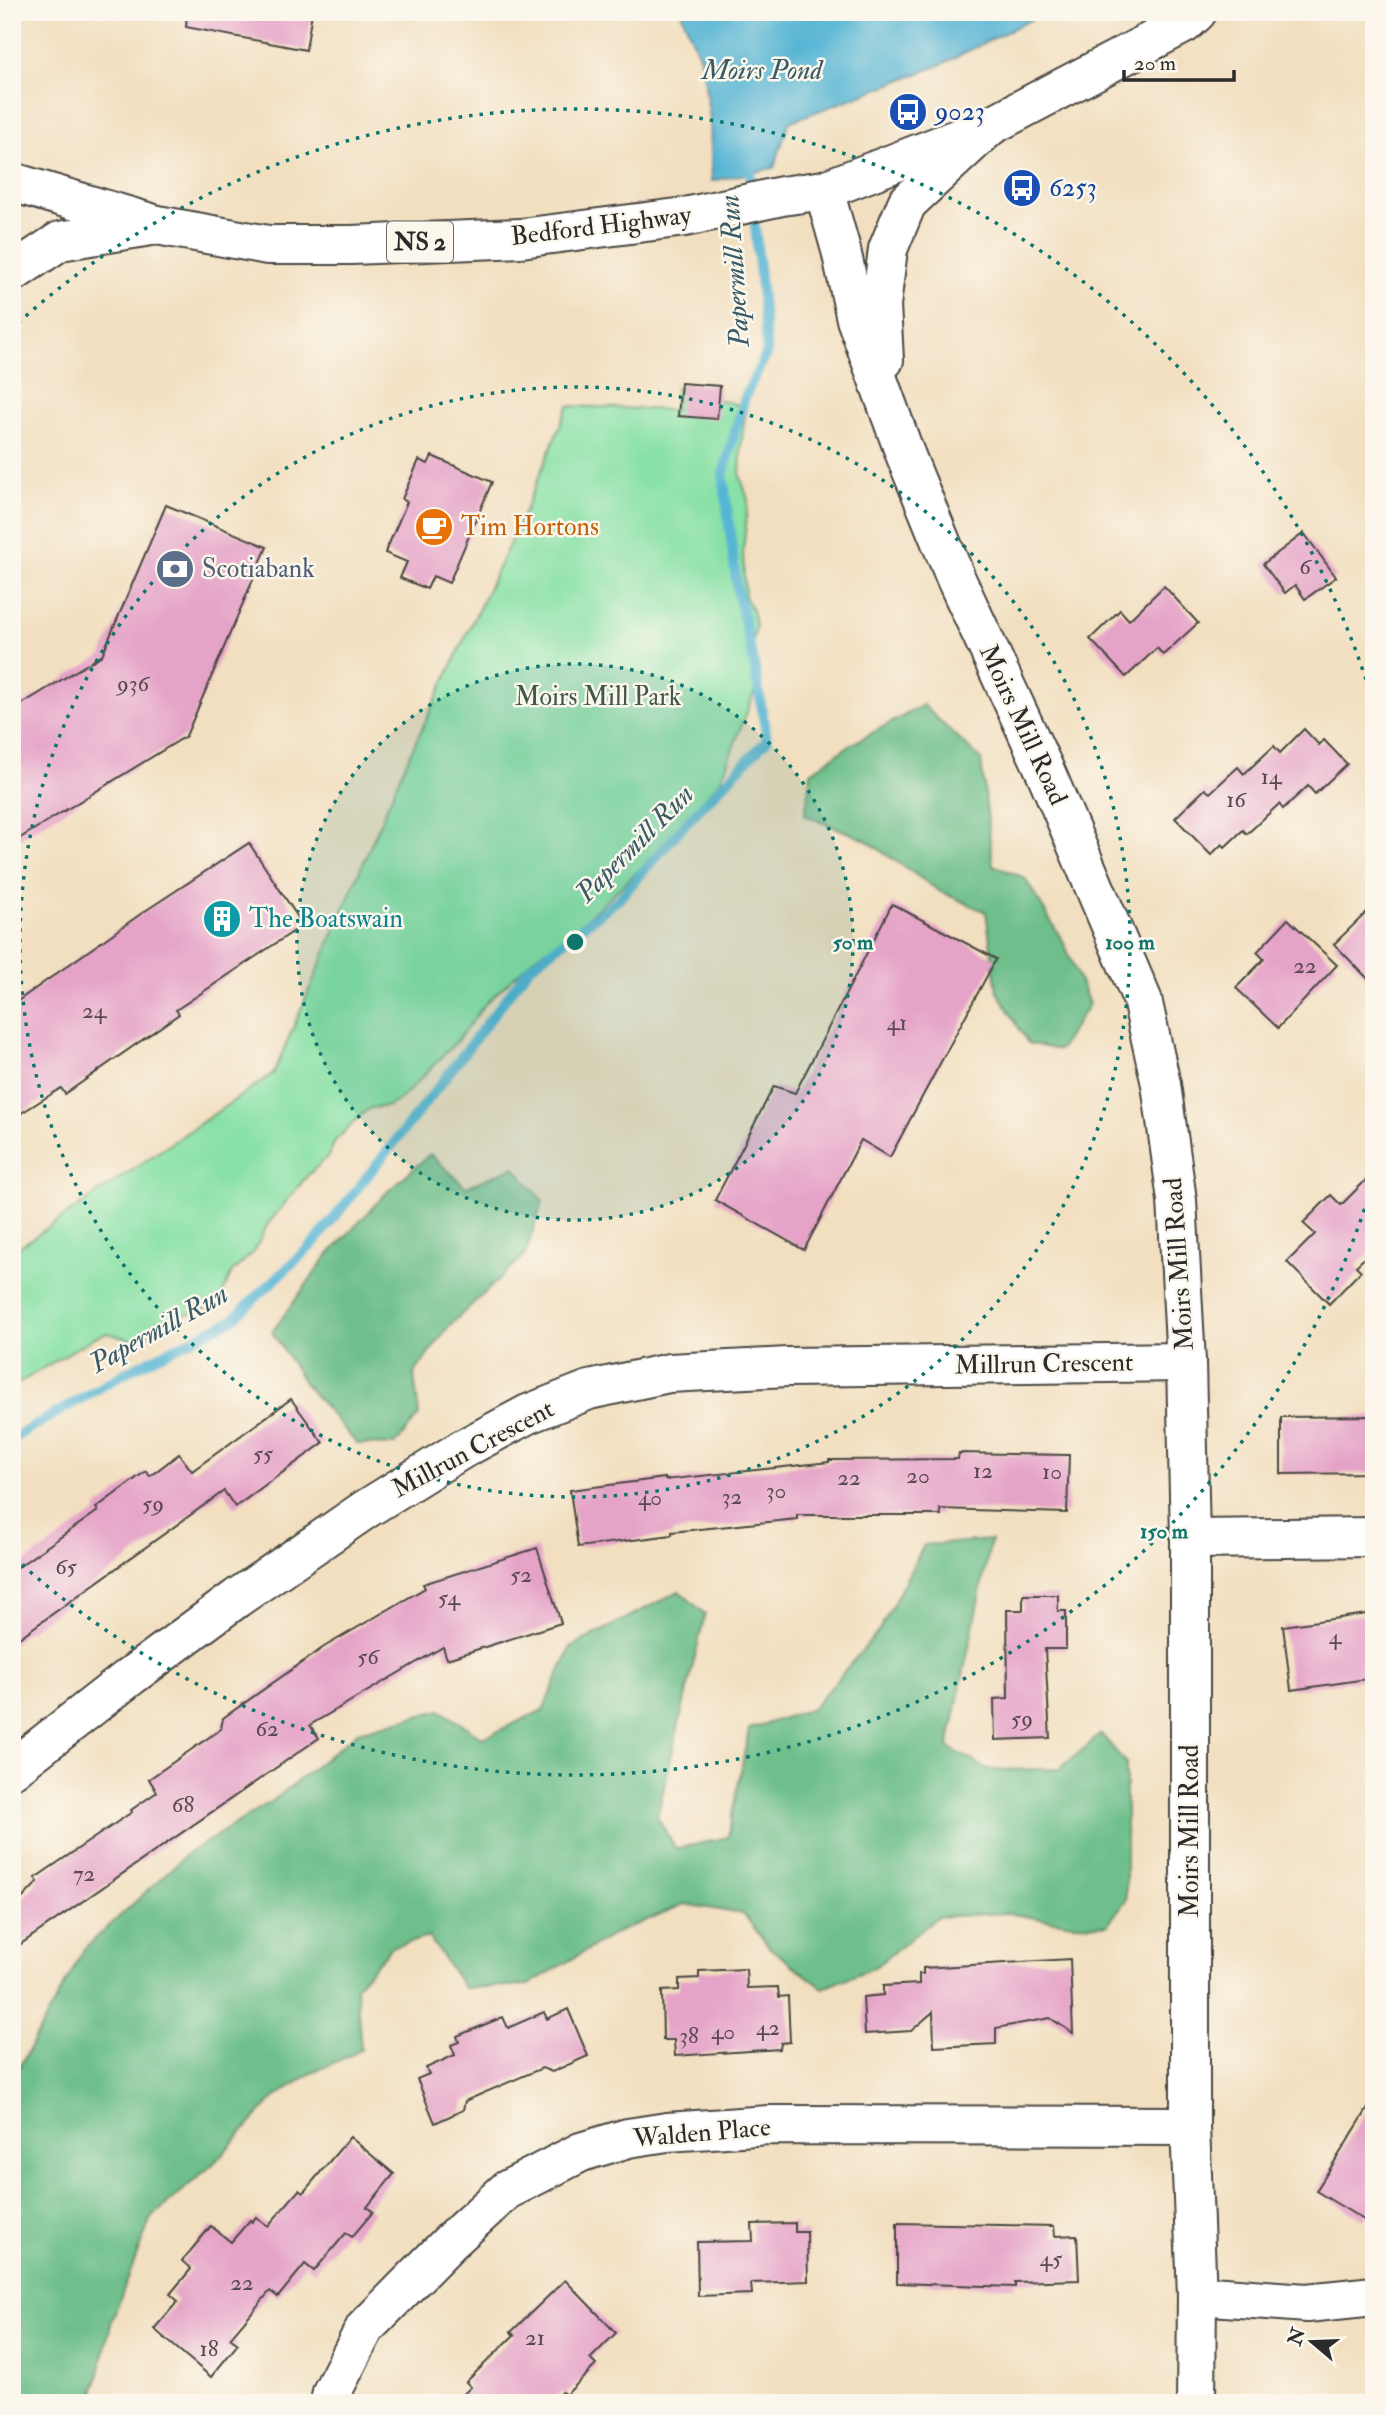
<svg xmlns="http://www.w3.org/2000/svg" width="1386" height="2415" viewBox="0 0 1386 2415" font-family="'IM FELL Double Pica',serif">
<style>
.green{fill:#88e1a6;stroke:#5a8668;stroke-width:2}
.forest{fill:#6ebf8b;stroke:#4c755b;stroke-width:2}
.water{fill:#56b5d4;stroke:#407080;stroke-width:2}
.lines{fill:none;stroke-linecap:round;stroke-linejoin:round}
.stream{stroke:#56b5d4;stroke-width:10}
.building{fill:#e5a3c7}
.minor-casing{stroke:#494641;stroke-width:42}
.tertiary-casing{stroke:#494641;stroke-width:42}
.secondary-casing{stroke:#494641;stroke-width:42}
.primary-casing{stroke:#494641;stroke-width:42}
.minor{stroke:#fff;stroke-width:38}
.tertiary{stroke:#fff;stroke-width:38}
.secondary{stroke:#fff;stroke-width:38}
.primary{stroke:#fff;stroke-width:38}
.ring{fill:none;stroke:#0f766e;stroke-width:3.5;stroke-dasharray:3.5 7}
.labels{text-anchor:middle;dominant-baseline:central;stroke-width:5;stroke-linejoin:round;paint-order:stroke}
.number-label{font-size:23px;fill:#5a4952}
.shield{fill:#fbf7ec;stroke:#696865;stroke-width:2}
.shield-label{font-size:24px;font-weight:bold;fill:#2b2b2b}
.transit-label{font-size:26px;fill:#164399;stroke:#fbf7ec;text-anchor:start}
.street-label{font-size:26px;fill:#2b2b2b;stroke:#fbf7ec}
.food-label{font-size:26px;fill:#c56008;stroke:#fbf7ec;text-anchor:start}
.service-label{font-size:26px;fill:#4e5e75;stroke:#fbf7ec;text-anchor:start}
.park-label{font-size:26px;fill:#42584a;stroke:#fbf7ec}
.culture-label{font-size:26px;fill:#0d838f;stroke:#fbf7ec;text-anchor:start}
.water-label{font-size:28px;font-style:italic;fill:#3a5b66;stroke:#fbf7ec}
.centre{fill:#0f766e;stroke:#fbf7ec;stroke-width:3.5}
.ring-label{font-size:21px;text-anchor:middle;font-weight:bold;fill:#0f766e;stroke:#fbf7ec;stroke-width:5;stroke-linejoin:round;paint-order:stroke}
</style>
<rect width="100%" height="100%" fill="#fbf7ec"/>
<filter id="ink" filterUnits="userSpaceOnUse"><feTurbulence type="fractalNoise" baseFrequency=".0143" numOctaves="2"/><feDisplacementMap in="SourceGraphic" scale="14" xChannelSelector="R" yChannelSelector="G"/><feConvolveMatrix kernelMatrix="1 2 1 2 8 2 1 2 1" color-interpolation-filters="sRGB"/></filter>
<filter id="wash" filterUnits="userSpaceOnUse"><feTurbulence type="fractalNoise" baseFrequency=".00686" numOctaves="4" result="noise"/><feDisplacementMap in="SourceGraphic" scale="28" xChannelSelector="R" yChannelSelector="G"/><feGaussianBlur stdDeviation="1.57" result="paint"/><feColorMatrix in="noise" values="0 0 0 0 0 0 0 0 0 0 0 0 0 0 0 0 0 1.4 0 .05"/><feComposite in="paint" operator="in"/></filter>
<g filter="url(#wash)">
<rect width="100%" height="100%" fill="#f2dfc0"/>
<!-- green -->
<polygon class="green" points="676,388 746,407 741,448 740,475 748,500 743,554 745,596 752,611 756,626 752,646 755,681 754,693 720,782 697,806 674,842 638,871 561,942 537,955 486,1003 456,1042 403,1097 389,1106 371,1108 362,1114 335,1141 327,1159 325,1159 307,1176 267,1225 254,1252 232,1272 221,1297 211,1306 191,1313 159,1320 141,1342 107,1333 95,1337 12,1387 12,1252 274,1073 403,769 524,513 568,406 674,410"/>
<!-- forest -->
<g class="forest">
<polygon points="923,705 981,760 993,865 1025,878 1065,945 1089,1004 1059,1050 1028,1043 997,991 986,912 939,891 864,839 805,815 811,772 850,745"/>
<polygon points="430,1154 466,1187 514,1167 543,1201 525,1255 448,1327 414,1374 419,1415 395,1445 357,1444 305,1384 272,1332 325,1259 387,1192"/>
<polygon points="991,1540 948,1747 989,1770 1060,1769 1101,1734 1126,1763 1126,1900 1107,1925 1072,1924 1006,1913 937,1917 875,1967 823,1988 770,1948 743,1914 684,1904 616,1933 528,1985 464,1988 429,1937 392,1947 356,1986 361,2050 310,2074 274,2098 213,2164 151,2218 112,2320 93,2398 94,2403 12,2403 12,2089 15,2075 84,1949 187,1854 275,1799 358,1732 440,1710 483,1738 543,1710 571,1647 679,1591 705,1614 657,1817 676,1849 728,1837 749,1729 812,1709 879,1631 924,1545"/>
</g>
<!-- water -->
<polygon class="water" points="681,12 1046,12 938,66 789,122 774,168 712,181 710,120 702,63"/>
<g class="lines">
<!-- stream -->
<polyline class="stream" points="12,1439 132,1369 232,1320 315,1242 439,1086 529,968 619,899 689,820 767,740 754,664 737,589 723,474 745,397 767,352 750,172"/>
</g>
<g id="blocks">
<!-- building -->
<g class="building">
<polygon points="187,12 312,12 306,50 186,27"/>
<polygon points="681,383 720,386 717,419 678,416"/>
<polygon points="432,456 492,482 449,583 433,576 427,589 400,578 407,562 385,553 407,502 402,499 419,460 428,464"/>
<polygon points="166,505 267,547 186,736 12,843 12,710 102,655"/>
<polygon points="1304,533 1336,577 1305,599 1295,585 1285,593 1263,564"/>
<polygon points="1164,586 1198,623 1163,655 1157,648 1126,677 1090,639 1120,610 1129,620"/>
<polygon points="1304,729 1319,745 1324,740 1347,764 1315,794 1308,786 1283,809 1279,804 1247,834 1243,830 1225,847 1222,844 1211,855 1175,818 1205,789 1210,793 1238,767 1244,774 1274,746 1280,753"/>
<polygon points="249,843 303,925 176,1010 179,1014 65,1094 61,1088 12,1119 12,1005 142,913"/>
<polygon points="892,904 996,959 890,1157 861,1140 804,1250 715,1200 774,1086 795,1093"/>
<polygon points="1374,905 1374,985 1334,944"/>
<polygon points="1288,919 1337,965 1278,1028 1236,988 1264,959 1257,952"/>
<polygon points="1374,1172 1374,1249 1356,1266 1361,1271 1329,1304 1287,1262 1315,1234 1303,1223 1331,1195 1341,1205"/>
<polygon points="291,1399 323,1443 235,1507 224,1491 12,1643 12,1571 98,1511 96,1508 146,1471 150,1476 179,1454 192,1471"/>
<polygon points="1374,1416 1374,1473 1281,1474 1281,1417"/>
<polygon points="959,1453 1069,1455 1067,1513 940,1509 941,1515 797,1515 797,1519 672,1532 672,1535 578,1547 570,1490 665,1478 665,1480 829,1462 829,1460 958,1459"/>
<polygon points="537,1548 561,1623 447,1659 443,1647 310,1725 319,1738 12,1950 12,1909 38,1882 35,1878 132,1812 131,1810 157,1792 149,1779 221,1729 223,1718 324,1647 425,1588 423,1584"/>
<polygon points="1023,1595 1058,1595 1058,1611 1066,1611 1066,1649 1045,1649 1050,1738 995,1740 994,1699 1008,1698 1007,1610 1023,1610"/>
<polygon points="1374,1613 1374,1678 1291,1690 1283,1626"/>
<polygon points="1070,1959 1073,2033 1050,2018 996,2028 996,2044 934,2047 933,2012 911,2031 865,2034 863,1997 883,1995 883,1986 919,1984 919,1974 923,1974 923,1968"/>
<polygon points="746,1969 747,1988 778,1987 779,1997 788,1996 790,2042 781,2043 780,2049 675,2056 674,2040 663,2040 662,1991 679,1990 679,1979 699,1978 699,1971"/>
<polygon points="568,2009 588,2056 552,2072 542,2068 465,2101 463,2110 435,2123 417,2079 429,2074 426,2068 455,2055 451,2045 459,2042 457,2036 503,2017 508,2028 544,2012 547,2019"/>
<polygon points="1374,2099 1374,2204 1364,2220 1316,2191"/>
<polygon points="350,2137 394,2174 367,2207 373,2212 352,2237 346,2233 314,2271 305,2264 278,2297 270,2291 230,2338 238,2344 211,2377 154,2329 178,2301 170,2294 191,2269 182,2261 211,2226 231,2242 250,2220 252,2222 256,2217 268,2226 299,2190 303,2193"/>
<polygon points="795,2223 795,2232 807,2232 808,2281 751,2283 752,2294 698,2296 697,2242 753,2241 752,2224"/>
<polygon points="897,2223 1054,2226 1055,2236 1077,2235 1079,2280 1015,2282 1015,2287 897,2283"/>
<polygon points="565,2280 616,2333 590,2359 596,2365 566,2395 562,2392 551,2403 454,2403 471,2387 466,2382 514,2335 511,2332"/>
</g>
</g>
</g>
<g filter="url(#ink)">
<use href="#blocks" fill-opacity="0" stroke="#494641" stroke-width="2"/>
<g class="lines">
<defs>
<g id="minor">
<polyline points="1190,1539 1374,1537"/>
<polyline points="12,1769 131,1676 237,1598 366,1509 461,1450 528,1414 589,1390 669,1373 788,1367 1186,1362"/>
<polyline points="1197,2295 1307,2303 1374,2296"/>
<polyline points="330,2403 332,2392 365,2328 450,2242 507,2190 581,2152 628,2138 667,2132 769,2125 1190,2126"/>
</g>
<g id="tertiary">
<polyline points="824,190 841,250 856,319 905,454 956,579 1046,773 1142,999 1161,1084 1177,1200 1186,1362 1190,1539 1190,2126 1197,2295 1196,2403"/>
<polyline points="884,360 881,305 888,249 907,203 990,126"/>
</g>
<polyline id="secondary" points="12,273 60,241 157,225"/>
<polyline id="primary" points="12,182 157,225 268,245 351,245 521,238 685,217 782,196 824,190 990,126 1184,24 1197,12"/>
</defs>
<!-- minor casing -->
<use href="#minor" class="minor-casing"/>
<!-- tertiary casing -->
<use href="#tertiary" class="tertiary-casing"/>
<!-- secondary casing -->
<use href="#secondary" class="secondary-casing"/>
<!-- primary casing -->
<use href="#primary" class="primary-casing"/>
<!-- minor -->
<use href="#minor" class="minor"/>
<!-- tertiary -->
<use href="#tertiary" class="tertiary"/>
<!-- secondary -->
<use href="#secondary" class="secondary"/>
<!-- primary -->
<use href="#primary" class="primary"/>
</g>
</g>
<!-- distance rings -->
<circle cx="575" cy="942" r="278" fill="#0f766e" fill-opacity=".12"/>
<g class="ring">
<circle cx="575" cy="942" r="278"/>
<circle cx="575" cy="942" r="555"/>
<path d="M1374 1179A833 833 0 0 1 18 1561M18 323A833 833 0 0 1 1374 705"/>
</g>
<!-- icons -->
<defs>
<symbol id="bus-disc" viewBox="-11 -11 22 22"><circle r="9.5" fill="#1a4fb4" stroke="#fbf7ec"/><path d="M-5-6H5V4H4V6H2V4H-2V6H-4V4H-5ZM-3.5-4V0h7V-4ZM-3.5 1.2v1.5H-2V1.2ZM2 1.2v1.5H3.5V1.2Z" fill="#fff"/></symbol>
<symbol id="cafe-disc" viewBox="-11 -11 22 22"><circle r="9.5" fill="#e8710a" stroke="#fbf7ec"/><path d="M-5.5-4.5H6V0H3Q3 3.5 0 3.5H-2.5Q-5.5 3.5-5.5 0ZM3-3.2v2h1.7v-2ZM-6 4.5H4V6H-6Z" fill="#fff"/></symbol>
<symbol id="bank-disc" viewBox="-11 -11 22 22"><circle r="9.5" fill="#5c6f8a" stroke="#fbf7ec"/><path d="M-6-4H6V4H-6ZM0-2.3a2.3 2.3 0 1 0 0 4.6a2.3 2.3 0 1 0 0-4.6Z" fill="#fff"/></symbol>
<symbol id="building-disc" viewBox="-11 -11 22 22"><circle r="9.5" fill="#0f9aa8" stroke="#fbf7ec"/><path d="M-4-6H4V6H1V3H-1V6H-4ZM-2.5-4.3h1.7v1.8h-1.7ZM.8-4.3h1.7v1.8H.8ZM-2.5-1h1.7V.8h-1.7ZM.8-1h1.7V.8H.8Z" fill="#fff"/></symbol>
</defs>
<g fill-rule="evenodd">
<use href="#bus-disc" x="886" y="90" width="44" height="44"/>
<use href="#bus-disc" x="1000" y="166" width="44" height="44"/>
<use href="#cafe-disc" x="412" y="505" width="44" height="44"/>
<use href="#bank-disc" x="153" y="547" width="44" height="44"/>
<use href="#building-disc" x="200" y="897" width="44" height="44"/>
</g>
<g class="labels">
<!-- number labels -->
<g class="number-label">
<text x="1305" y="566">6</text>
<text x="133" y="683">936</text>
<text x="1271" y="776">14</text>
<text x="1236" y="799">16</text>
<text x="1305" y="965">22</text>
<text x="94" y="1010">24</text>
<text x="897" y="1022">41</text>
<text x="263" y="1453">55</text>
<text x="983" y="1470">12</text>
<text x="1052" y="1471">10</text>
<text x="918" y="1475">20</text>
<text x="849" y="1477">22</text>
<text x="776" y="1490">30</text>
<text x="732" y="1496">32</text>
<text x="650" y="1497">40</text>
<text x="153" y="1503">59</text>
<text x="66" y="1566">65</text>
<text x="521" y="1574">52</text>
<text x="449" y="1597">54</text>
<text x="1335" y="1636">4</text>
<text x="368" y="1656">56</text>
<text x="1022" y="1718">59</text>
<text x="267" y="1728">62</text>
<text x="183" y="1804">68</text>
<text x="84" y="1873">72</text>
<text x="768" y="2027">42</text>
<text x="723" y="2031">40</text>
<text x="689" y="2035">38</text>
<text x="1051" y="2258">45</text>
<text x="242" y="2282">22</text>
<text x="535" y="2337">21</text>
<text x="209" y="2348">18</text>
</g>
<!-- shield labels -->
<rect class="shield" x="387" y="221.5" width="66" height="41" rx="5"/>
<g class="shield-label">
<text x="420" y="242">NS 2</text>
</g>
<!-- transit labels -->
<g class="transit-label">
<text x="935" y="112">9023</text>
<text x="1049" y="188">6253</text>
</g>
<!-- street labels -->
<g class="street-label">
<text transform="translate(601 226) rotate(-7)">Bedford Highway</text>
<text transform="translate(1023 725) rotate(65)">Moirs Mill Road</text>
<text transform="translate(1179 1264) rotate(-94)">Moirs Mill Road</text>
<text transform="translate(1044 1364) rotate(-1)">Millrun Crescent</text>
<text transform="translate(473 1449) rotate(-28)">Millrun Crescent</text>
<text transform="translate(1190 1831) rotate(-90)">Moirs Mill Road</text>
<text transform="translate(702 2133) rotate(-5)">Walden Place</text>
</g>
<!-- food labels -->
<g class="food-label">
<text x="461" y="527">Tim Hortons</text>
</g>
<!-- service labels -->
<g class="service-label">
<text x="202" y="569">Scotiabank</text>
</g>
<!-- park labels -->
<g class="park-label">
<text x="598" y="697">Moirs Mill Park</text>
</g>
<!-- culture labels -->
<g class="culture-label">
<text x="249" y="919">The Boatswain</text>
</g>
<!-- water labels -->
<g class="water-label">
<text x="762" y="70">Moirs Pond</text>
<text transform="translate(735 271) rotate(-94)">Papermill Run</text>
<text transform="translate(635 844) rotate(-45)">Papermill Run</text>
<text transform="translate(159 1329) rotate(-29)">Papermill Run</text>
</g>
</g>
<circle cx="575" cy="942" r="10" class="centre"/>
<g class="ring-label">
<text x="853" y="949">50 m</text>
<text x="1130" y="949">100 m</text>
<text x="1164" y="1538">150 m</text>
</g>
<!-- margin -->
<rect width="1386" height="2415" fill="none" stroke="#fbf7ec" stroke-width="42"/>
<!-- north arrow -->
<g transform="translate(1312 2342) rotate(289)" stroke="#fbf7ec" stroke-width="5" paint-order="stroke">
<path d="M0-5L12 26L0 18L-12 26Z" fill="#2b2b2b"/>
<text y="-10" font-size="19" font-weight="bold" text-anchor="middle" fill="#2b2b2b">N</text>
</g>
<!-- scale -->
<path d="M1124 70v10h110v-10" fill="none" stroke="#2b2b2b" stroke-width="3.5"/>
<text x="1134" y="70" font-size="21" fill="#2b2b2b" stroke="#fbf7ec" stroke-width="5" paint-order="stroke">20 m</text>
</svg>
